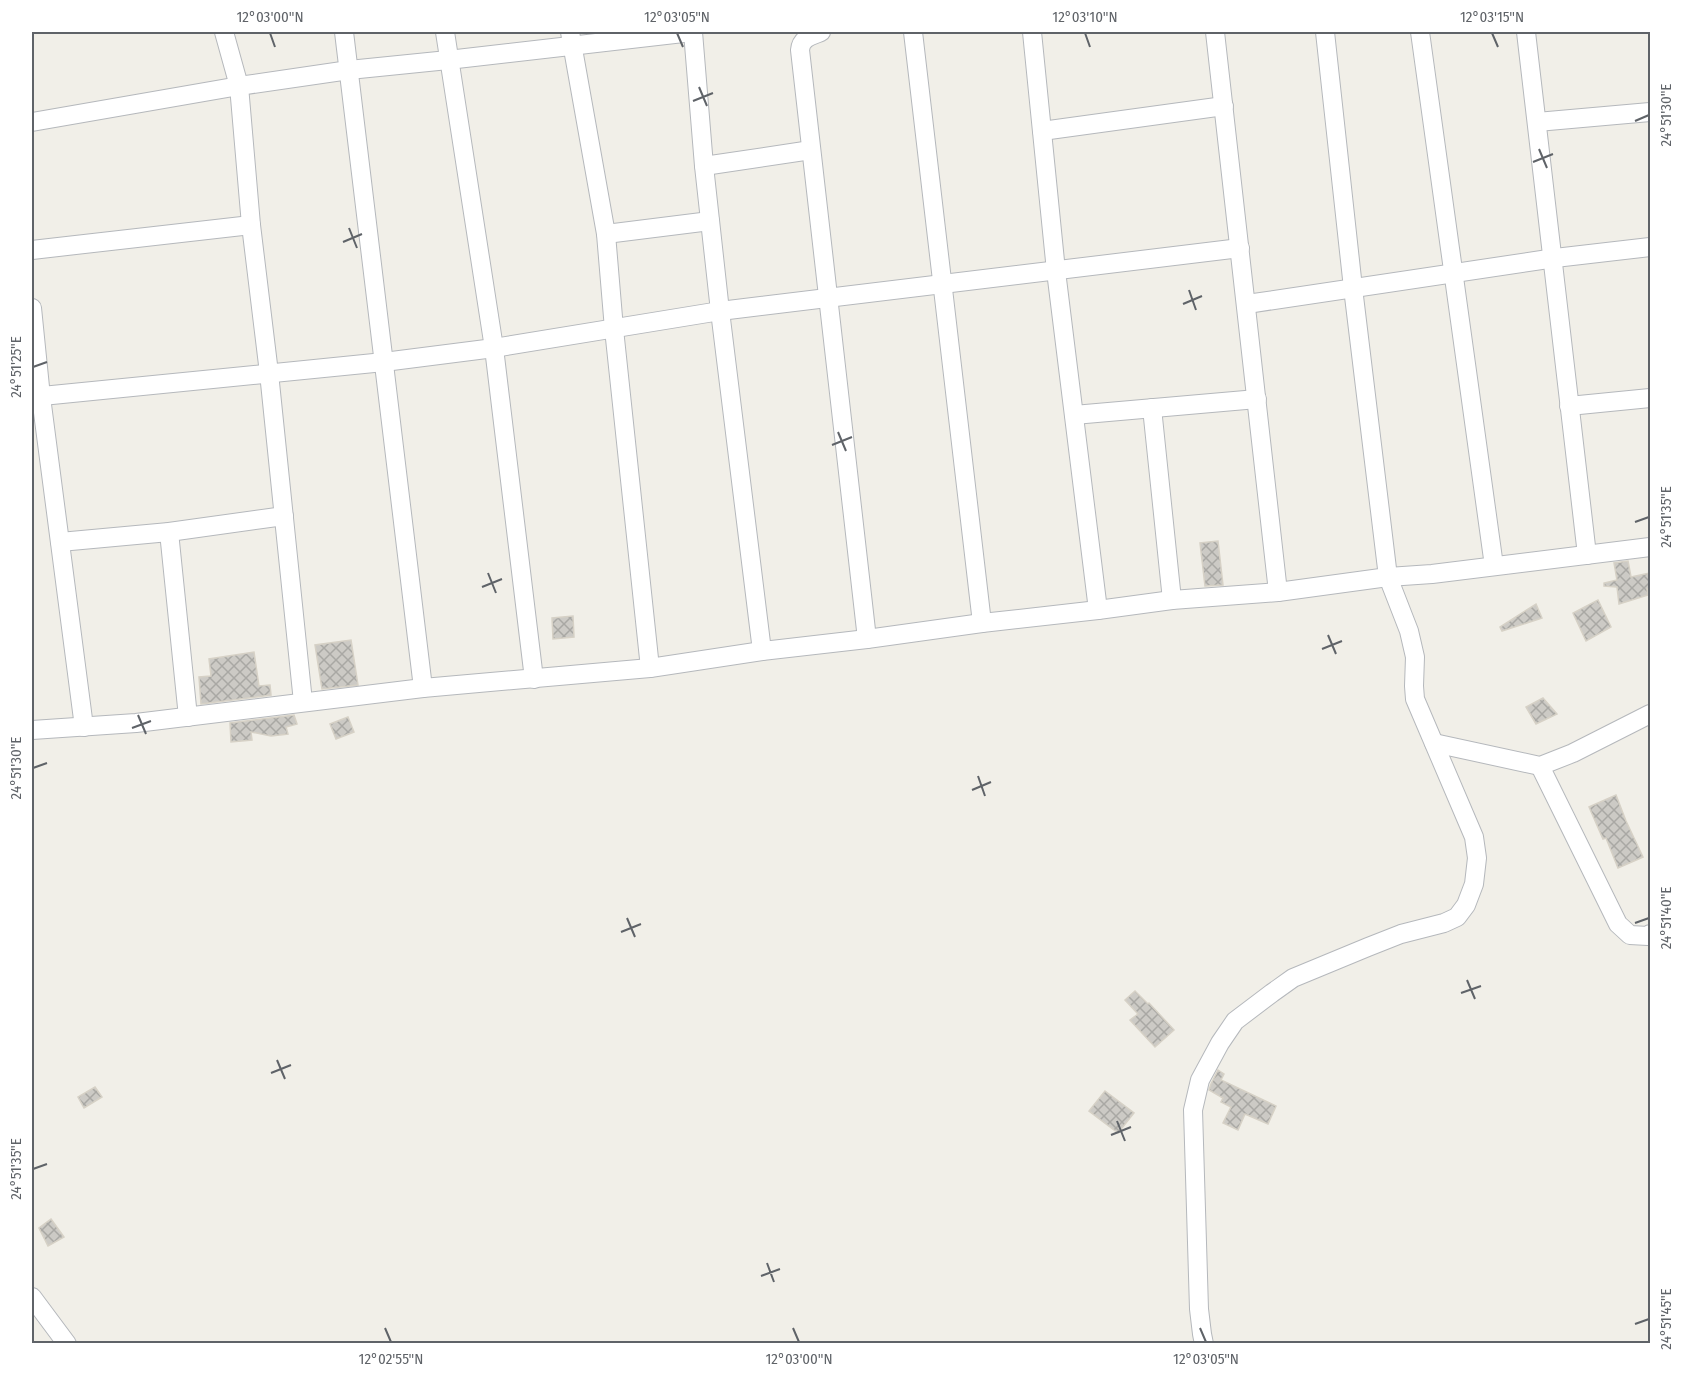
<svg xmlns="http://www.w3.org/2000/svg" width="1682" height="1375" viewBox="0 0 1682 1375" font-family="'Fira Sans Condensed',sans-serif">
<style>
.building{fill:url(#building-cross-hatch);stroke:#d6d1c6;stroke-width:1.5}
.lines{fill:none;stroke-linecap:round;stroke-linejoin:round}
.minor-casing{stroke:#b5b8bc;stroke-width:20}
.minor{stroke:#fff;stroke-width:18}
.ticks{fill:none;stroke:#5f6368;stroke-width:2}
.neatline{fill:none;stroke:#5f6368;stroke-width:2}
.ticks-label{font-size:15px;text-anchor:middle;fill:#5f6368}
</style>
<defs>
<pattern id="building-cross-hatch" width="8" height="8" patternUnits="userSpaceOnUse" patternTransform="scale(1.5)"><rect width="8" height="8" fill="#cccac5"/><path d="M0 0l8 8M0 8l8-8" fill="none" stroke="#a9a8a4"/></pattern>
</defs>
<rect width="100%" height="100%" fill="#f1efe8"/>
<!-- building -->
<g class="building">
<polygon points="1218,541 1223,585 1205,586 1200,543"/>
<polygon points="1628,561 1631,577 1650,573 1650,588 1647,589 1648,595 1619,604 1617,587 1604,586 1604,583 1617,580 1614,563"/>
<polygon points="1598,600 1611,627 1586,641 1573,613"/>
<polygon points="1536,604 1542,618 1502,631 1500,627"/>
<polygon points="573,616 574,637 553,639 552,618"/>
<polygon points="351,640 358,685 322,689 315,645"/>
<polygon points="254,652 259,686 270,685 271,695 201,704 199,677 211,676 209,659"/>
<polygon points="1543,698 1557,714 1536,724 1526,707"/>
<polygon points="294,715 297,724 286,727 288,734 271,736 251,732 252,740 231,742 230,723"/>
<polygon points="348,717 354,732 336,739 330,724"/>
<polygon points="1616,795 1626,821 1643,857 1618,868 1606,838 1603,839 1589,807"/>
<polygon points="1135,991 1148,1004 1149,1003 1174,1030 1155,1047 1130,1020 1138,1014 1125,1000"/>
<polygon points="1218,1070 1224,1074 1221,1080 1276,1106 1268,1124 1245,1114 1238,1130 1223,1123 1231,1107 1221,1102 1223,1098 1209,1090 1211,1084"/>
<polygon points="95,1087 102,1097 84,1108 78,1097"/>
<polygon points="1105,1091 1134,1113 1118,1133 1089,1111"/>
<polygon points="51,1219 64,1237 48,1246 39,1228"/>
</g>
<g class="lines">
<defs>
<g id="minor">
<polyline points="224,32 239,86 251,225 269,373 303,702"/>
<polyline points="344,32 423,688"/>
<polyline points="445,32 494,348 534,679"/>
<polyline points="570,32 606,234 614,329 650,668"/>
<polyline points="693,32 704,166 720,311 762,651"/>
<path d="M821,32C811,36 801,38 800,50L867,639"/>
<polyline points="913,32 982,623"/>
<polyline points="1032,32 1056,271 1098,610"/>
<polyline points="1215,32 1278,592"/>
<polyline points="1420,32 1494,566"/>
<polyline points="1526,32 1587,555"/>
<polyline points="32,122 239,86 349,70 448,60 692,32"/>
<polyline points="1537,122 1650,112"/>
<polyline points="1042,131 1224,106"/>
<polyline points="704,166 811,150"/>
<polyline points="606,234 710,221"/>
<polyline points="32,250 251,225"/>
<polyline points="1247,304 1555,258 1650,247"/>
<polyline points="32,308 41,397 84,727"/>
<polyline points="32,397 384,362 494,348 720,311 1240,248"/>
<polyline points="1569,406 1650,398"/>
<polyline points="1152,408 1172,600"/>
<polyline points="1074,415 1257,399"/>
<polyline points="169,532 188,717"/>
<polyline points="60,542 169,532 284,516"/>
<polyline points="32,730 136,723 423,688 650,668 762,651 867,639 982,623 1098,610 1172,600 1278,592 1388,577 1432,574 1650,547"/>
<polyline points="1434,743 1540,766 1573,753 1650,714"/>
<polyline points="1540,766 1618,924 1630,935 1648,936 1650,934"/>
<polyline points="32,1297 67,1344"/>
<polyline points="1204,1344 1202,1334 1199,1309 1193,1110 1200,1080 1220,1043 1235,1021 1272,993 1293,978 1368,947 1401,934 1444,923 1457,917 1466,905 1474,884 1477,858 1474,837 1415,699 1414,686 1415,657 1409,631 1388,577 1353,288 1325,32"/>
</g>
</defs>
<!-- minor casing -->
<use href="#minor" class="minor-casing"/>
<!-- minor -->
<use href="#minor" class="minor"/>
</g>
<!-- ticks -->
<path class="ticks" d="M270,33L275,47M677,33L683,47M1085,33L1090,47M1492,33L1498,47M699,87L707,106M693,101L713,93M1635,121L1649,115M1539,149L1547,168M1533,162L1553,154M349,228L357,248M343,242L362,234M1189,290L1196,310M1183,304L1202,296M33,367L47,362M838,432L846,451M832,445L852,437M1635,522L1649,517M488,573L496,593M482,587L502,579M1328,635L1336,654M1322,649L1342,641M138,715L146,734M132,728L151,721M33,768L47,763M978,776L985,796M972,790L991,782M627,918L635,937M1635,923L1649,918M621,932L641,924M1467,980L1475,999M1461,993L1481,986M277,1060L285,1079M271,1073L291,1065M1117,1121L1125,1141M1111,1135L1131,1127M33,1169L47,1164M767,1263L774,1282M761,1276L780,1269M1635,1324L1649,1319M385,1328L391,1342M793,1328L799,1342M1200,1328L1206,1342"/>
<!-- border -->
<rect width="1682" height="1375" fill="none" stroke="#ffffff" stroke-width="66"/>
<rect x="33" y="33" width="1616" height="1309" class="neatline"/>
<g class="ticks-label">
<text x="270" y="22">12°03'00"N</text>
<text x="677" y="22">12°03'05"N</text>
<text x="1085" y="22">12°03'10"N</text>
<text x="1492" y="22">12°03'15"N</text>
<text transform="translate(1666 115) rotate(-90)" y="5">24°51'30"E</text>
<text transform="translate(16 367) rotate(-90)" y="5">24°51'25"E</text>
<text transform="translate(1666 517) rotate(-90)" y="5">24°51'35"E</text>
<text transform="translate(16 768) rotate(-90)" y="5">24°51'30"E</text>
<text transform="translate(1666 918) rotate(-90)" y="5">24°51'40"E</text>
<text transform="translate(16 1169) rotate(-90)" y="5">24°51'35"E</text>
<text transform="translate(1666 1319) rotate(-90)" y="5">24°51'45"E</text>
<text x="391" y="1364">12°02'55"N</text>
<text x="799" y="1364">12°03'00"N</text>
<text x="1206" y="1364">12°03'05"N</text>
</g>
</svg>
